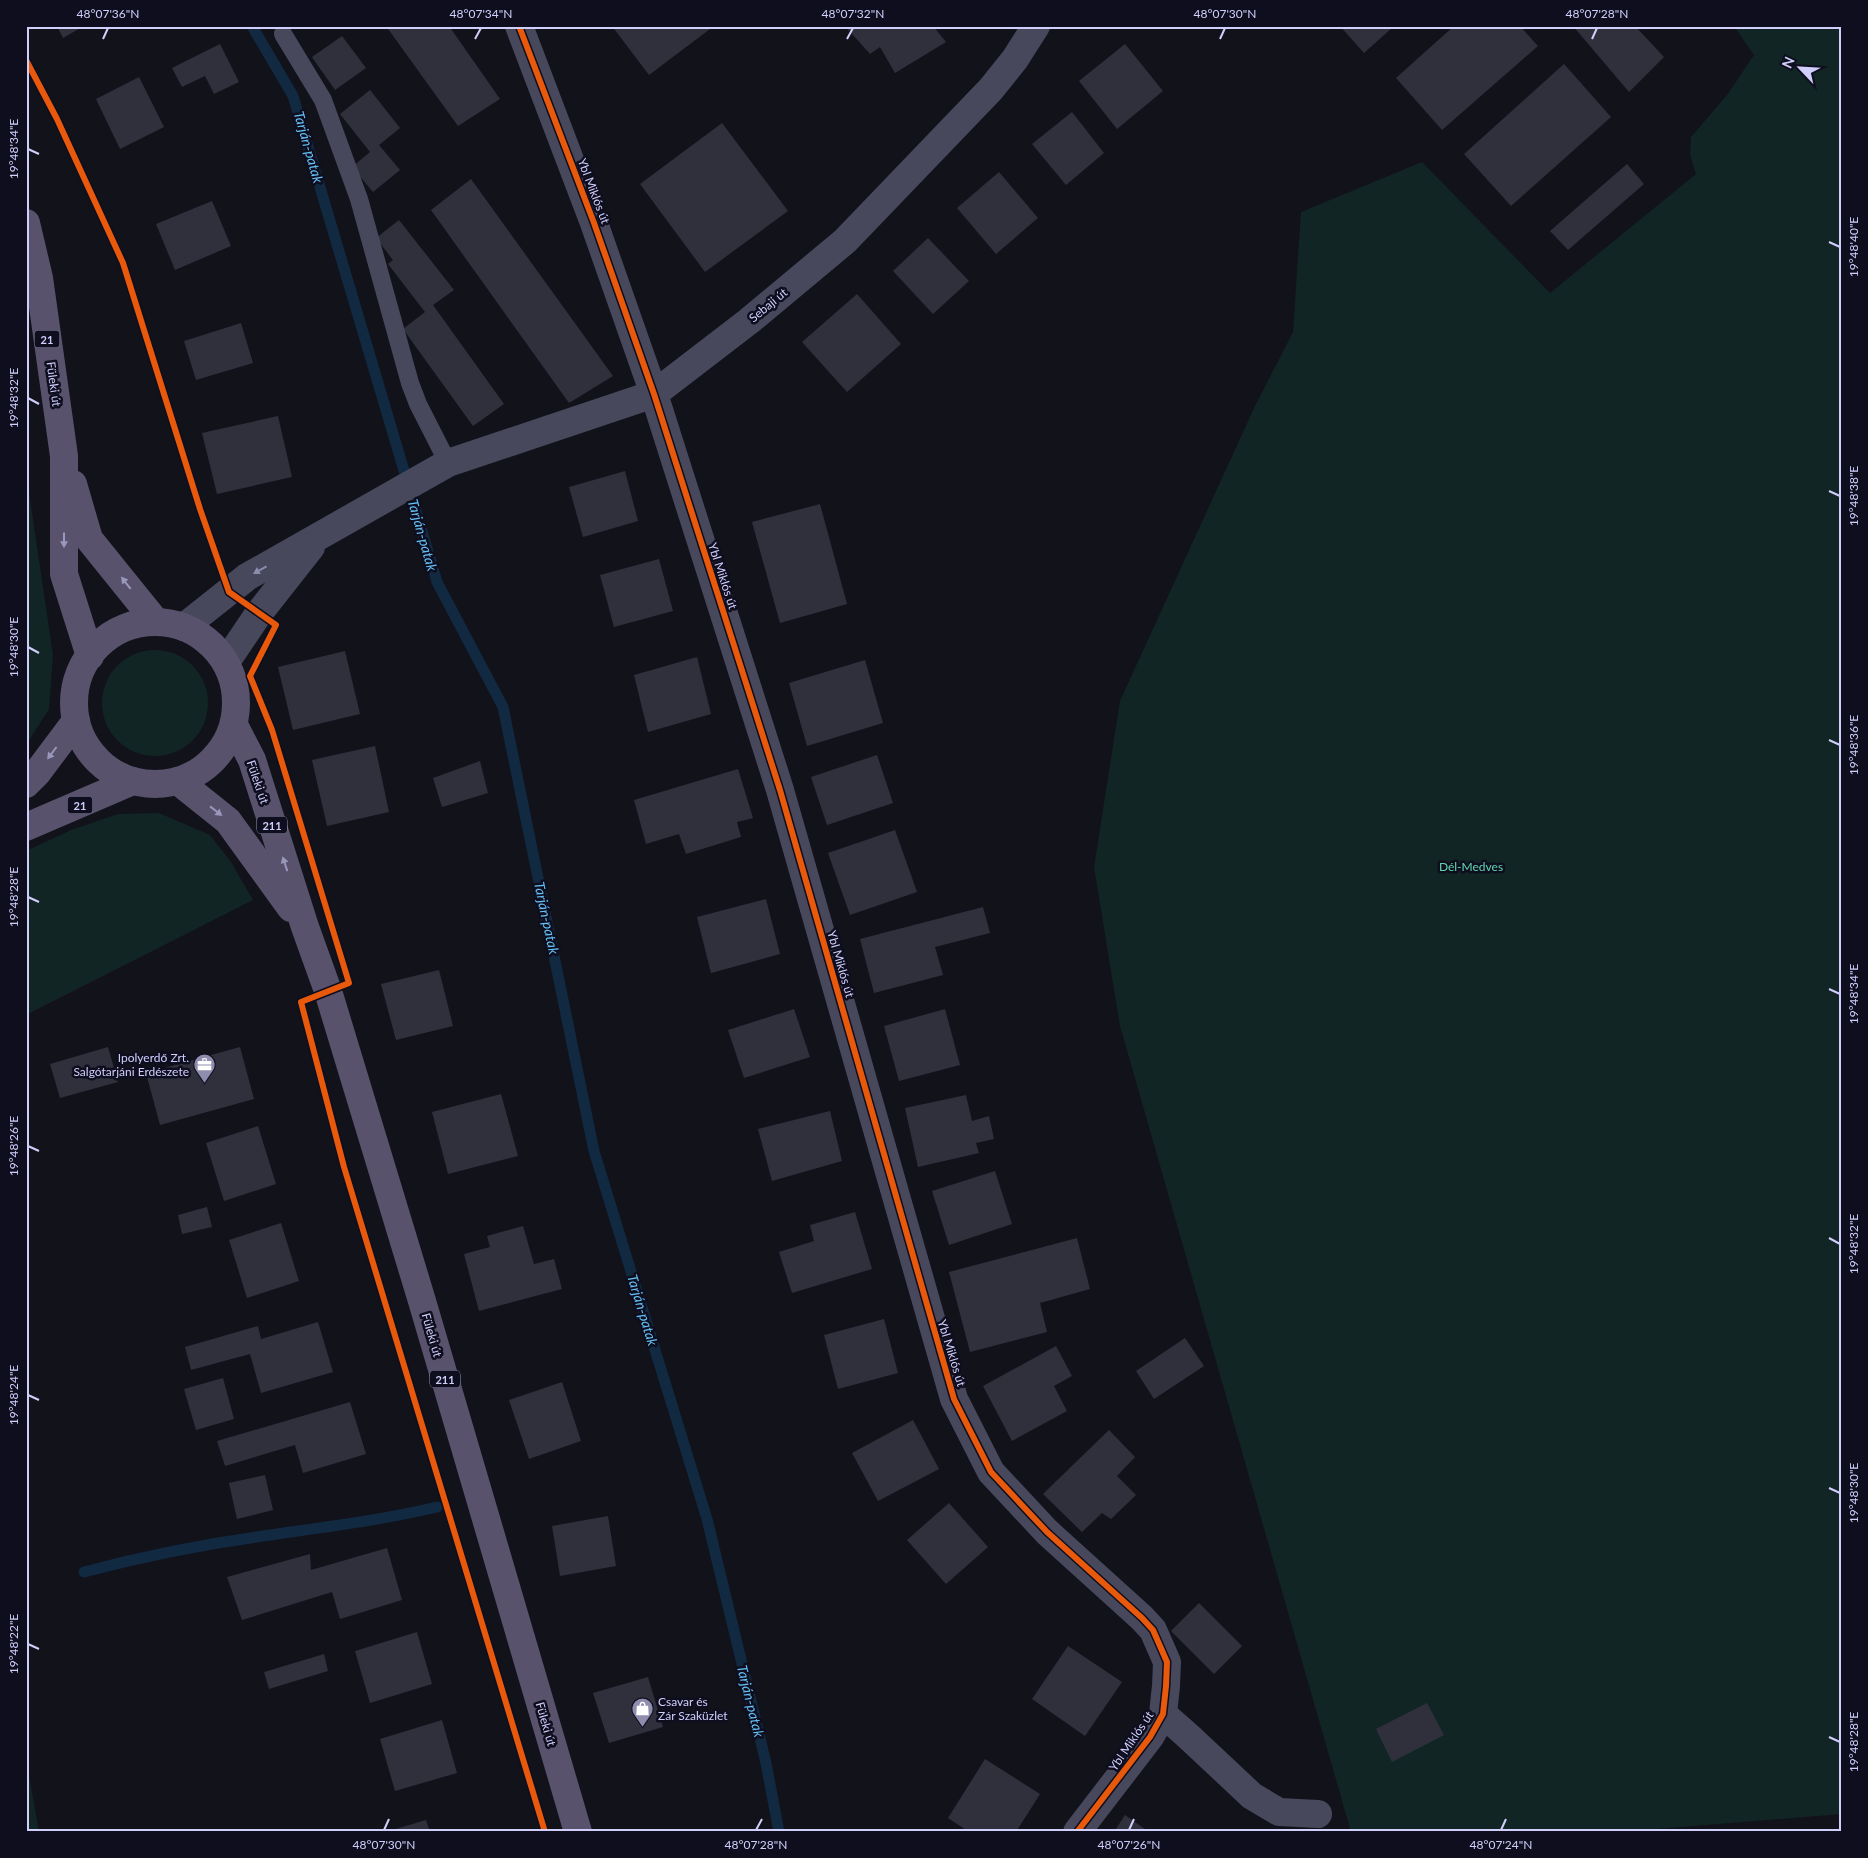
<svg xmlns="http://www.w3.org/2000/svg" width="1868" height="1858" viewBox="0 0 1868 1858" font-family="Lato,sans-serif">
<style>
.green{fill:#112524}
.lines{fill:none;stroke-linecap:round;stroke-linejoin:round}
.stream{stroke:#112941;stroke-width:11}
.building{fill:#30303d}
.lane{stroke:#47485c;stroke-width:18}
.street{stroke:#47485c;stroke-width:28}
.primary{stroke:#59526d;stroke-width:28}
.cycleway-casing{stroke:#0f0e1f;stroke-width:9}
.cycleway{stroke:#e8590c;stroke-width:6}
.oneway{fill:#9a97bc}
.oneway2{fill:#8c8cac}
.ticks{fill:none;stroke:#d0cffc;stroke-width:2}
.labels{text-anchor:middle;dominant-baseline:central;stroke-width:5;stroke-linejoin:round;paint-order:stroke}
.shield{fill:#0f0e1f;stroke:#9695ba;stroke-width:1}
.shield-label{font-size:11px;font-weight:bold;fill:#d0cffc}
.street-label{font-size:12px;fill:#d0cffc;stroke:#0f0e1f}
.park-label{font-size:12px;fill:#60d6ae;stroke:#0f0e1f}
.poi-label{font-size:12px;fill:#d0cffc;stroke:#0f0e1f;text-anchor:end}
.water-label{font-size:14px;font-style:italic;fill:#64c0f5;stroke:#0f0e1f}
.neatline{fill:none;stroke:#d0cffc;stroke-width:2}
.ticks-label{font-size:12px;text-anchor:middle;fill:#d0cffc}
</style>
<rect width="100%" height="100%" fill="#12121b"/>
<!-- green -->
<g class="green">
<polygon points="1734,26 1842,26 1842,1814 1619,1832 1351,1832 1120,1026 1094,867 1120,701 1255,406 1293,332 1301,212 1422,162 1550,293 1696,174 1690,155 1691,137 1727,95 1754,55"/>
<polygon points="26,472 53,655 49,709 26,745"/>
<circle cx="155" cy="703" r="53"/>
<polygon points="159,813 210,835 231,862 253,900 26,1015 26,851 71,830 118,814"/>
<polygon points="26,1758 39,1832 26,1832"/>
</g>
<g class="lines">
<!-- stream -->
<g class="stream">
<polyline points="252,26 293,96 437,582 503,707 594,1151 707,1519 766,1763 779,1832"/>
<path d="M84,1572C141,1557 199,1545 257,1537C317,1528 378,1521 437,1507"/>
</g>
</g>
<!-- building -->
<g class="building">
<polygon points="57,26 84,26 63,38"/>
<polygon points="386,26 449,26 500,99 458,126"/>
<polygon points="612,26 714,26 649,75"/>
<polygon points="845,26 933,26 946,42 895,73 880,47 870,54"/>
<polygon points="1340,26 1394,26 1364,53"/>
<polygon points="1454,26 1520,26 1538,46 1442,130 1396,78"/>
<polygon points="1573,26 1635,26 1664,57 1629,92"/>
<polygon points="342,36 366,68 335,90 312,57"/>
<polygon points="220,44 239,82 214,94 205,76 182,87 172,68"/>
<polygon points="1125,44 1163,91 1117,129 1079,81"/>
<polygon points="1564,64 1611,117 1511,206 1464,154"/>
<polygon points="139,77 164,127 120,149 96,99"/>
<polygon points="370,90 400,128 379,145 400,170 373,192 352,167 370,152 340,114"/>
<polygon points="1072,112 1104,153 1066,185 1032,144"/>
<polygon points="722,123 788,211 705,272 640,184"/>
<polygon points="1627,164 1644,184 1568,250 1550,231"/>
<polygon points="999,172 1038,218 996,254 957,208"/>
<polygon points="471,179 613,376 569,403 431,210"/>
<polygon points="212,201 231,246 175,270 156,224"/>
<polygon points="399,220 454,290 433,305 504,404 473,426 403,329 425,312 388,264 393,260 376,238"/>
<polygon points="928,238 969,281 933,314 893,271"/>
<polygon points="857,294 901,344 847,392 802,342"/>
<polygon points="241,323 253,363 196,380 184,341"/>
<polygon points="278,416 292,477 217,494 202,433"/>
<polygon points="625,471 638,521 583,537 569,487"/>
<polygon points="820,504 847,604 780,623 752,522"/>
<polygon points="659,559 673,611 614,627 600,575"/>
<polygon points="345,651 360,714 293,730 278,667"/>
<polygon points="697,657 711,714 648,732 634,675"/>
<polygon points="865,660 883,723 807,746 789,683"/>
<polygon points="375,746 389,812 327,826 312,760"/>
<polygon points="877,755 893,803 827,825 811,777"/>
<polygon points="480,761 488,793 442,807 433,778"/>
<polygon points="738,769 753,818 737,822 741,837 686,854 679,834 646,844 634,800"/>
<polygon points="895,830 917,892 850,915 828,853"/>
<polygon points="766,899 780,954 711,973 697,917"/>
<polygon points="983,907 990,933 935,947 943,975 874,993 860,939"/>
<polygon points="439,970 453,1026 396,1040 381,984"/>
<polygon points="794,1009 810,1057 744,1078 728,1030"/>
<polygon points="945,1009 960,1065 899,1081 884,1026"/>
<polygon points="108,1047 118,1082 60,1098 50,1064"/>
<polygon points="240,1047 254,1099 160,1125 146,1073"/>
<polygon points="501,1094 518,1156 448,1174 432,1112"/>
<polygon points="966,1095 972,1121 989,1116 994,1139 976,1143 979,1153 918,1167 905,1108"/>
<polygon points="830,1111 842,1161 772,1181 758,1129"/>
<polygon points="258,1126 276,1184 224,1201 206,1143"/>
<polygon points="995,1171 1012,1224 949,1245 932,1191"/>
<polygon points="207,1207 212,1227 182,1234 178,1215"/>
<polygon points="855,1212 872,1269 792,1293 779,1252 814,1241 810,1225"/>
<polygon points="281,1223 299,1281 247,1298 229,1240"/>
<polygon points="523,1226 534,1264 554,1259 562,1289 479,1311 464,1254 490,1247 487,1236"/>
<polygon points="1077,1238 1090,1289 1040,1303 1047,1332 970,1352 949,1272"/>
<polygon points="884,1319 898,1373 838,1389 824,1335"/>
<polygon points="318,1322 333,1372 261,1393 250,1354 191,1370 185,1347 258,1326 261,1339"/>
<polygon points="1185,1338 1204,1366 1154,1399 1136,1371"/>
<polygon points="1056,1346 1072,1376 1054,1386 1067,1411 1012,1441 983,1386"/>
<polygon points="223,1378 234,1419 196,1430 184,1389"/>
<polygon points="562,1382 581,1441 529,1459 509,1400"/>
<polygon points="350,1402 366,1454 303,1473 295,1445 225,1466 217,1441"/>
<polygon points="913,1420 939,1469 878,1501 852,1453"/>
<polygon points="1109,1430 1135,1457 1117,1476 1136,1495 1111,1519 1102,1513 1082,1532 1043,1494"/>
<polygon points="265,1475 273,1510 237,1519 229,1483"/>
<polygon points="949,1503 988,1547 946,1584 907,1540"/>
<polygon points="608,1516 616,1566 560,1576 552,1526"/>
<polygon points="387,1548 402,1600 340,1619 332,1592 242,1620 227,1577 310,1554 311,1570"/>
<polygon points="1199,1603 1242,1646 1214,1674 1171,1631"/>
<polygon points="417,1632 432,1684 370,1703 355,1651"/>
<polygon points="1068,1646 1122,1682 1085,1736 1032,1699"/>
<polygon points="324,1654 328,1671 269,1689 264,1672"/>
<polygon points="648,1677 663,1727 609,1743 593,1693"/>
<polygon points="1427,1703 1444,1735 1392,1762 1376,1729"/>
<polygon points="442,1720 457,1773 395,1791 380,1739"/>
<polygon points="985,1759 1040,1794 1016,1832 969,1832 948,1818"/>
<polygon points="1125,1815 1149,1832 1114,1832"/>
<polygon points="426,1820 430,1832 389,1832 389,1831"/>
</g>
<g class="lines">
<!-- lane -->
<polyline class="lane" points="283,34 323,100 359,199 410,383 418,404 448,463"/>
<!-- street -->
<g class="street">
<polyline points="519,26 594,223 654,394 780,790 954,1399 991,1472 1047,1532 1142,1618 1153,1630 1167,1662 1166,1686 1163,1714 1150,1737 1077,1832"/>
<polyline points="184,627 247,577 448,463 654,394 749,321 845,241 991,89 1015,59 1036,26"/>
<polyline points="226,662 259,613 311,547"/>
<polyline points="1163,1714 1188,1736 1252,1796 1279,1812 1318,1814"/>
</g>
<!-- primary -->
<g class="primary">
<polyline points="26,223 39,278 64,456 64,574 90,656"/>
<polyline points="73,484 89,539 156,622"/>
<circle cx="155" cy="703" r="81"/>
<polyline points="234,725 252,760 305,927 328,991 422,1301 578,1832"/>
<polyline points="178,781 228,821 291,908"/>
<polyline points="26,784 37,773 76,721"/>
<polyline points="26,827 133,781"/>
</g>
<defs>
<g id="cycleway">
<polyline points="519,26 594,223 654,394 780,790 954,1399 991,1472 1047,1532 1142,1618 1153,1630 1167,1662 1166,1686 1163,1714 1150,1737 1077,1832"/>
<polyline points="26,60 57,119 123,263 200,509 229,592 276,625 250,676 272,730 349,983 301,1002 344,1167 545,1832"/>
</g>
</defs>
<!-- cycleway casing -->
<use href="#cycleway" class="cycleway-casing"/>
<!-- cycleway -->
<use href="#cycleway" class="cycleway"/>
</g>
<!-- one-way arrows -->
<defs><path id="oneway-solid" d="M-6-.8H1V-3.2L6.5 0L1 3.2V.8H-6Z" transform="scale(1.25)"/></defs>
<g class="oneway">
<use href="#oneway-solid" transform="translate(64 540) rotate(90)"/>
<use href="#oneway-solid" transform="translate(126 583) rotate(-128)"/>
<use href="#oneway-solid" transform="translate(52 753) rotate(127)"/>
<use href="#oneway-solid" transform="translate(216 811) rotate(38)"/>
<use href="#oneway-solid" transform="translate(285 864) rotate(-108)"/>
</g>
<use class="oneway2" href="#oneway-solid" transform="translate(260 570) rotate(151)"/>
<!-- ticks -->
<path class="ticks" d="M103,39L108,28M475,39L481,28M847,39L853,28M1220,39L1225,28M1592,39L1597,28M28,149L39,154M1829,242L1840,247M28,398L39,404M1829,491L1840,496M28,647L39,653M1829,740L1840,745M28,897L39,902M1829,989L1840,994M28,1146L39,1151M1829,1238L1840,1244M28,1395L39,1400M1829,1488L1840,1493M28,1644L39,1649M1829,1737L1840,1742M384,1830L389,1819M756,1830L762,1819M1129,1830L1134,1819M1501,1830L1506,1819"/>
<!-- icons -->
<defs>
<symbol id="office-pin" viewBox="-11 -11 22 30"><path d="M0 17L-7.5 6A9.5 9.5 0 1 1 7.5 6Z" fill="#8e8dad" stroke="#0f0e1f"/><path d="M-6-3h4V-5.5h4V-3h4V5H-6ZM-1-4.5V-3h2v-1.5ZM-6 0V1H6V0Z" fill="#fff"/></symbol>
<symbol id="shop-pin" viewBox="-11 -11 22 30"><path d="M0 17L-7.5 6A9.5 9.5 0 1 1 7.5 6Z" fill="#8e8dad" stroke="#0f0e1f"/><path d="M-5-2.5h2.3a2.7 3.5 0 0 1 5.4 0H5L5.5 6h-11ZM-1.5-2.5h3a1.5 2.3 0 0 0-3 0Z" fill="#fff"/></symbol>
</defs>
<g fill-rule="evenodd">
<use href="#office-pin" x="192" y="1052" width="25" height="34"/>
<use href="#shop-pin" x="630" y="1696" width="25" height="34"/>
</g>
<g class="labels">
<!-- shield labels -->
<g class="shield">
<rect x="34.5" y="330.5" width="25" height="17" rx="4"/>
<rect x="67.5" y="796.5" width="25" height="17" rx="4"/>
<rect x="257" y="816.5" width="30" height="17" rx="4"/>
<rect x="430" y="1370.5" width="30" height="17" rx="4"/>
</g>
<g class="shield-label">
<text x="47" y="339">21</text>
<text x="80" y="805">21</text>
<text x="272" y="825">211</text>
<text x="445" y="1379">211</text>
</g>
<!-- street labels -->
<g class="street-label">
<text transform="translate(594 191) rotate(69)">Ybl Miklós út</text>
<text transform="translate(768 305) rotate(-40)">Sebaji út</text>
<text transform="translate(54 384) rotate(82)">Füleki út</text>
<text transform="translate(723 576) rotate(72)">Ybl Miklós út</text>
<text transform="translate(258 782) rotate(71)">Füleki út</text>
<text transform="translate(841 964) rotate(74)">Ybl Miklós út</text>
<text transform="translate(432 1335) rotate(74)">Füleki út</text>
<text transform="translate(952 1353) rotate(73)">Ybl Miklós út</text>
<text transform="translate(546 1724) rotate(74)">Füleki út</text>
<text transform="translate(1131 1741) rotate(-56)">Ybl Miklós út</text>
</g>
<!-- park labels -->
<g class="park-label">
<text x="1471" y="866">Dél-Medves</text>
</g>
<!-- poi labels -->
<g class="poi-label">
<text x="189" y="1057">Ipolyerdő Zrt.<tspan x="189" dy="14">Salgótarjáni Erdészete</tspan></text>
<text x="658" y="1701" text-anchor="start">Csavar és<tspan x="658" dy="14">Zár Szaküzlet</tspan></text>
</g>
<!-- water labels -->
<g class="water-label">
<text transform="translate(309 147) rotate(74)">Tarján-patak</text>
<text transform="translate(423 535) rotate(74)">Tarján-patak</text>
<text transform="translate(547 918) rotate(78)">Tarján-patak</text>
<text transform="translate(643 1310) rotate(73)">Tarján-patak</text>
<text transform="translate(751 1701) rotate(76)">Tarján-patak</text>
</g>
</g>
<!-- border -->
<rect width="1868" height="1858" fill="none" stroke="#0f0e1f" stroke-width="55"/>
<!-- north arrow -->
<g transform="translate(1800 68) rotate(295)" stroke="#0f0e1f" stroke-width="4" paint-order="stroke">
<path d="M0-4L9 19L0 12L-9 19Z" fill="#d0cffc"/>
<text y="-8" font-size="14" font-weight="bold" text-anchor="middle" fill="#d0cffc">N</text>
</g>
<rect x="28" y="28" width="1812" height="1802" class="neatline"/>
<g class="ticks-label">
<text x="108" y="18">48°07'36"N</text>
<text x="481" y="18">48°07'34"N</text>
<text x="853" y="18">48°07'32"N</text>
<text x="1225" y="18">48°07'30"N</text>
<text x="1597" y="18">48°07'28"N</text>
<text transform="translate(14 149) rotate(-90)" y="4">19°48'34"E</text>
<text transform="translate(1854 247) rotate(-90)" y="4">19°48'40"E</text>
<text transform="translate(14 398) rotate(-90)" y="4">19°48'32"E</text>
<text transform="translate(1854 496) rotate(-90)" y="4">19°48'38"E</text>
<text transform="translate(14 647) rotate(-90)" y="4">19°48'30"E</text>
<text transform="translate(1854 745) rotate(-90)" y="4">19°48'36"E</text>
<text transform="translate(14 897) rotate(-90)" y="4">19°48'28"E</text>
<text transform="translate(1854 994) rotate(-90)" y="4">19°48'34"E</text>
<text transform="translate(14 1146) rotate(-90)" y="4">19°48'26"E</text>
<text transform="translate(1854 1244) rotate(-90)" y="4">19°48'32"E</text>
<text transform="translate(14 1395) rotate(-90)" y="4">19°48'24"E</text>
<text transform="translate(1854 1493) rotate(-90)" y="4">19°48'30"E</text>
<text transform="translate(14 1644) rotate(-90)" y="4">19°48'22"E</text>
<text transform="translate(1854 1742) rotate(-90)" y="4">19°48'28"E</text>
<text x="384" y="1849">48°07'30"N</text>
<text x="756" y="1849">48°07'28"N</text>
<text x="1129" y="1849">48°07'26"N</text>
<text x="1501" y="1849">48°07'24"N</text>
</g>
</svg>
